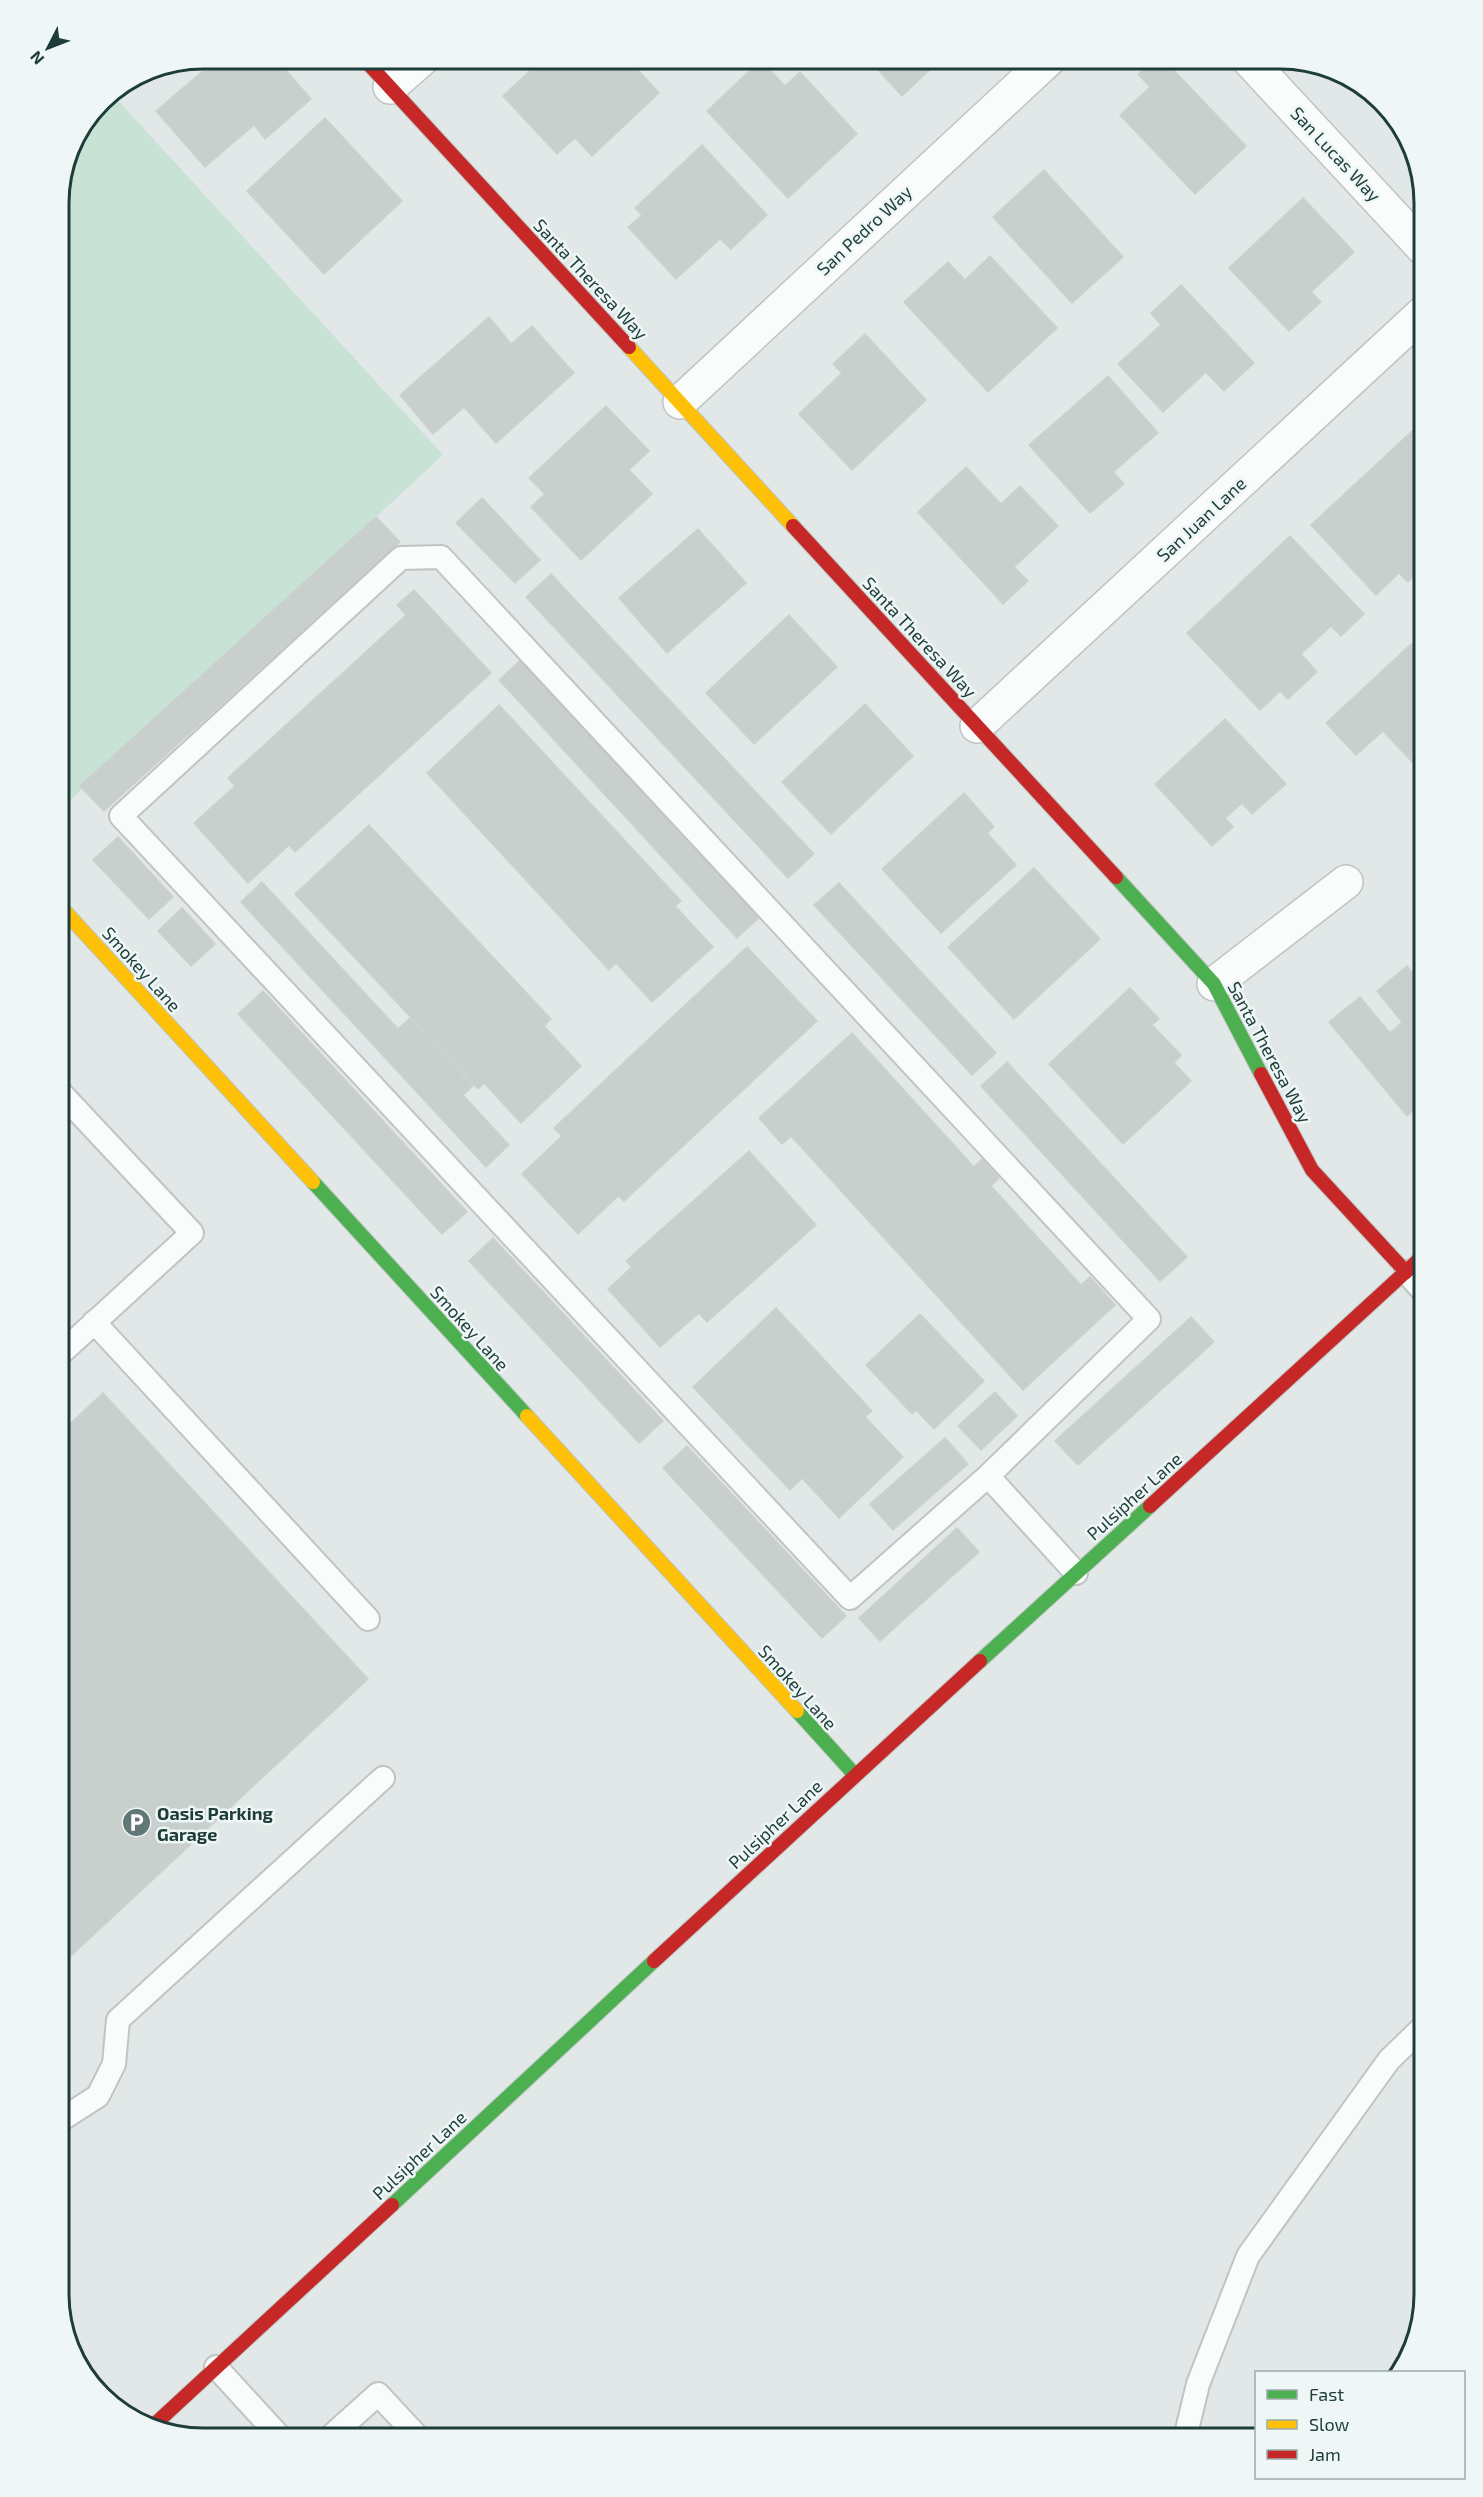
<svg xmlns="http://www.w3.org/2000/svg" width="1483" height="2497" viewBox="0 0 1483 2497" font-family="'Exo 2',sans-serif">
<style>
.green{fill:#c8e2d6}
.building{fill:#c8cfcd;stroke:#cad1cf;stroke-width:1.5}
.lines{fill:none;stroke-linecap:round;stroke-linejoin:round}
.lane-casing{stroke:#bec5c4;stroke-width:26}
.street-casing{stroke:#bec5c4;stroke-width:36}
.fast-casing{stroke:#bdc6c4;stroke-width:16}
.slow-casing{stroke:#bdc6c4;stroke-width:16}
.jam-casing{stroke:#bdc6c4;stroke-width:16}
.lane{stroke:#fafcfb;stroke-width:22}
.street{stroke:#fafcfb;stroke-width:33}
.fast{stroke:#4caf50;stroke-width:14}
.slow{stroke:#ffc107;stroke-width:14}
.jam{stroke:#c62828;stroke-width:14}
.labels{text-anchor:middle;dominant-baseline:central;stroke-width:5;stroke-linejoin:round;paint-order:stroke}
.street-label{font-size:18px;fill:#1e3c3a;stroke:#eef7f5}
.poi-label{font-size:18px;font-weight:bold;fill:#1e3c3a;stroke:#eef7f5;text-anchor:start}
.rim{fill:none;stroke:#1e3c3a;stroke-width:3}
</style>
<rect width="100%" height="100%" fill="#e1e8e7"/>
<!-- green -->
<polygon class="green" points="112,94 443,455 59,810 59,194 70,148 101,101"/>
<!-- building -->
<g class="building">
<polygon points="217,59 276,59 311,99 265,139 254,125 205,167 156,111"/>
<polygon points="533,59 628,59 659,93 592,156 575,138 557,154 503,96 537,64"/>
<polygon points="868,59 941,59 902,96"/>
<polygon points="1155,59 1163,59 1246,146 1195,194 1120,115 1150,87 1138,74"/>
<polygon points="761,60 785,86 800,72 857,134 788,198 707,111"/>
<polygon points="325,118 402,201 324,274 247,191"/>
<polygon points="702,145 767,215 731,249 720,239 676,279 628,227 642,215 635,208"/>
<polygon points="1044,170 1123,257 1072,303 993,217"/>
<polygon points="1303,198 1354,252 1311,292 1321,302 1289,331 1229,268"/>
<polygon points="990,256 1057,328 988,392 904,302 948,262 965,280"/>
<polygon points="1181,285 1254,363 1224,391 1206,372 1163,412 1118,364 1161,325 1151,313"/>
<polygon points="489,317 511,344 532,326 574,373 496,443 464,407 433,434 400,395"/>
<polygon points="865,334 926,400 852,470 799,414 842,373 833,364"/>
<polygon points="1108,376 1158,433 1113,472 1124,484 1090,513 1029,445"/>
<polygon points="606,406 649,451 629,470 652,494 581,560 531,507 545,494 529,478"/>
<polygon points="1412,431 1424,444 1424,567 1408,582 1399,573 1376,595 1311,525"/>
<polygon points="966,467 1001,504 1020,486 1058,526 1014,567 1028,581 1003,604 918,512"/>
<polygon points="482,498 540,560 515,583 456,523"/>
<polygon points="376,517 400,542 104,811 80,786"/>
<polygon points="698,529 746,583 667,653 619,598"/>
<polygon points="1290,536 1364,614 1341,636 1331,626 1301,654 1317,672 1288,699 1280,691 1260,710 1187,633"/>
<polygon points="551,574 814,854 788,878 526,597"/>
<polygon points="414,590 491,673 295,852 289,845 248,883 194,823 235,786 228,778 406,615 397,605"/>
<polygon points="789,615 837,667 754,744 706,693"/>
<polygon points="1411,644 1424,658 1424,759 1416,766 1383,731 1356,755 1326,723"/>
<polygon points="524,657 762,915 737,938 499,680"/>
<polygon points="865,704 913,756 831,834 782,782"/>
<polygon points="499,705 681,901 675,906 713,947 652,1002 616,963 609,970 427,773"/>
<polygon points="1225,719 1286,784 1252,814 1242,803 1225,818 1233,827 1212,846 1155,784"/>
<polygon points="964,793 994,827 987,833 1016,865 941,933 882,869"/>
<polygon points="369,825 551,1019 544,1026 581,1066 521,1123 484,1083 478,1089 295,894"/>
<polygon points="118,837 173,897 149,919 93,860"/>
<polygon points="1034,868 1100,939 1014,1019 948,947"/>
<polygon points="262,882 398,1029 410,1018 473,1086 463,1095 509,1145 486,1167 241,902"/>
<polygon points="839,883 996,1053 972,1075 814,905"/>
<polygon points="182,908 215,944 191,966 158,931"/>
<polygon points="747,947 817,1021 624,1201 618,1196 578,1234 522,1174 562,1136 554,1128"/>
<polygon points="1407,966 1424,987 1424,1102 1407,1116 1329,1022 1360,997 1390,1033 1402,1022 1377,991"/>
<polygon points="1130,988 1159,1019 1152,1025 1181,1055 1174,1063 1191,1081 1123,1144 1049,1064"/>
<polygon points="263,991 467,1212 442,1234 238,1014"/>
<polygon points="852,1033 974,1167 982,1159 999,1178 991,1186 1081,1285 1090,1277 1115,1305 1023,1390 791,1136 782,1144 759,1118"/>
<polygon points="1007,1062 1187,1257 1160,1281 981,1086"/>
<polygon points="749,1151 816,1225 707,1322 699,1313 660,1347 608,1289 632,1267 626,1261"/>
<polygon points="493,1238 663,1421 639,1443 469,1261"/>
<polygon points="776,1308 872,1411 865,1417 903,1457 839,1518 802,1478 790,1490 693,1387"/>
<polygon points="920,1314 984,1381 934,1429 916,1410 912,1414 866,1365"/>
<polygon points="1191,1317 1214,1342 1078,1465 1055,1441"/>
<polygon points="995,1392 1017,1416 981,1450 958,1426"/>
<polygon points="103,1393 368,1679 59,1967 59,1434"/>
<polygon points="945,1438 968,1464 893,1530 870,1504"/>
<polygon points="687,1446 846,1616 822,1638 663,1468"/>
<polygon points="957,1528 979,1552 880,1641 859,1618"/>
</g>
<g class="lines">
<defs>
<g id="lane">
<polyline points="1406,1272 1424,1292"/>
<polyline points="94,1322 368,1619"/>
<polyline points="59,1355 192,1233 59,1091"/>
<polyline points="988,1476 1149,1319 441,557 401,558 121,816 850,1598 988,1476 1076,1573"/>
<polyline points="59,2121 98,2096 114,2064 118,2020 383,1778"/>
<polyline points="216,2367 281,2438"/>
<polyline points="329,2438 378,2394 419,2438"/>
<polyline points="1185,2438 1198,2384 1248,2256 1389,2060 1424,2026"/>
</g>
<g id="street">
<polyline points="1248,59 1424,249"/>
<polyline points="390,87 422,59"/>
<polyline points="680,402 1049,59"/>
<polyline points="977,726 1424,312"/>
<polyline points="1214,984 1346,882"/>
</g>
<g id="fast">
<polyline points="1116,877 1214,984 1261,1074"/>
<polyline points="313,1182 527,1416"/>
<polyline points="980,1661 1150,1506"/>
<polyline points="797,1711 855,1775"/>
<polyline points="392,2205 654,1961"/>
</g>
<g id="slow">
<polyline points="629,347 793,526"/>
<polyline points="59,905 313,1182"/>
<polyline points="527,1416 797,1711"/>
</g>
<g id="jam">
<polyline points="364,59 629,347"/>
<polyline points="793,526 1116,877"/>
<polyline points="1261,1074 1312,1170 1406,1272"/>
<polyline points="1150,1506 1424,1255"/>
<polyline points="654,1961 980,1661"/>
<polyline points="154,2425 392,2205"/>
</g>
</defs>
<!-- lane casing -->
<use href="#lane" class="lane-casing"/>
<!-- street casing -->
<use href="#street" class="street-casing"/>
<!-- fast casing -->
<use href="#fast" class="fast-casing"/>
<!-- slow casing -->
<use href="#slow" class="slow-casing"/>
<!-- jam casing -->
<use href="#jam" class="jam-casing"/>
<!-- lane -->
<use href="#lane" class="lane"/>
<!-- street -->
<use href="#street" class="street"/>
<!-- fast -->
<use href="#fast" class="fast"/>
<!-- slow -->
<use href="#slow" class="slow"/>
<!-- jam -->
<use href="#jam" class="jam"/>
</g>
<!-- icons -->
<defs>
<symbol id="parking-disc" viewBox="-11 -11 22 22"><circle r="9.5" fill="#627877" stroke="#eef7f5"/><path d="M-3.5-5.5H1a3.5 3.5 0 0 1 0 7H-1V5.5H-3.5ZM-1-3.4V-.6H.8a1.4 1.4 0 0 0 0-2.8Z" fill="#fff"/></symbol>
</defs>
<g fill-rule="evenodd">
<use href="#parking-disc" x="120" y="1806" width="33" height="33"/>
</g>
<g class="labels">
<!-- street labels -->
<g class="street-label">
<text transform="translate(1336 154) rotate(47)">San Lucas Way</text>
<text transform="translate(864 230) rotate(-43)">San Pedro Way</text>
<text transform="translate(591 279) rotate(47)">Santa Theresa Way</text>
<text transform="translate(1201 519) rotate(-43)">San Juan Lane</text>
<text transform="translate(920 637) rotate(47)">Santa Theresa Way</text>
<text transform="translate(142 969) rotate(48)">Smokey Lane</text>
<text transform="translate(1270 1052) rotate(62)">Santa Theresa Way</text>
<text transform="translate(470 1328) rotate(48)">Smokey Lane</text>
<text transform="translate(1134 1496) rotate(-42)">Pulsipher Lane</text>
<text transform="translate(798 1687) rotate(48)">Smokey Lane</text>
<text transform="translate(775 1824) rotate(-43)">Pulsipher Lane</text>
<text transform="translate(419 2155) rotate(-43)">Pulsipher Lane</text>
</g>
<!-- poi labels -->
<g class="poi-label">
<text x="157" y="1813">Oasis Parking<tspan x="157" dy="21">Garage</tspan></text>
</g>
</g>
<!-- crop -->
<path d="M0 0H1483V2497H0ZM203 69H1280A134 134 0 0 1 1414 203V2294A134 134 0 0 1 1280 2428H203A134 134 0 0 1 69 2294V203A134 134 0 0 1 203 69Z" fill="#eef7f5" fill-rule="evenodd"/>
<path class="rim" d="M203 69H1280A134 134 0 0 1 1414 203V2294A134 134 0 0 1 1280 2428H203A134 134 0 0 1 69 2294V203A134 134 0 0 1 203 69Z"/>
<!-- legend -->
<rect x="1255" y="2371" width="210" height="108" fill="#eef7f5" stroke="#9bacaa" stroke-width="1.5"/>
<rect x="1267" y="2390" width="30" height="9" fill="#4caf50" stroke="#9bacaa" stroke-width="1.5"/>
<text x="1309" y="2401" font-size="18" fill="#1e3c3a">Fast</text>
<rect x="1267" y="2420" width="30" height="9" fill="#ffc107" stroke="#9bacaa" stroke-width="1.5"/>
<text x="1309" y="2431" font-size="18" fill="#1e3c3a">Slow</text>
<rect x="1267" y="2450" width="30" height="9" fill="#c62828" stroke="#9bacaa" stroke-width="1.5"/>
<text x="1309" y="2461" font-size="18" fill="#1e3c3a">Jam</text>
<!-- north arrow -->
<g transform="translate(48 48) rotate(228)" stroke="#eef7f5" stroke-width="4.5" paint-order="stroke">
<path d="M0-4.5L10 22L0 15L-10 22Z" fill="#1e3c3a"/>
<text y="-9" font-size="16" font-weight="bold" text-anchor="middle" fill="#1e3c3a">N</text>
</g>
</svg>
